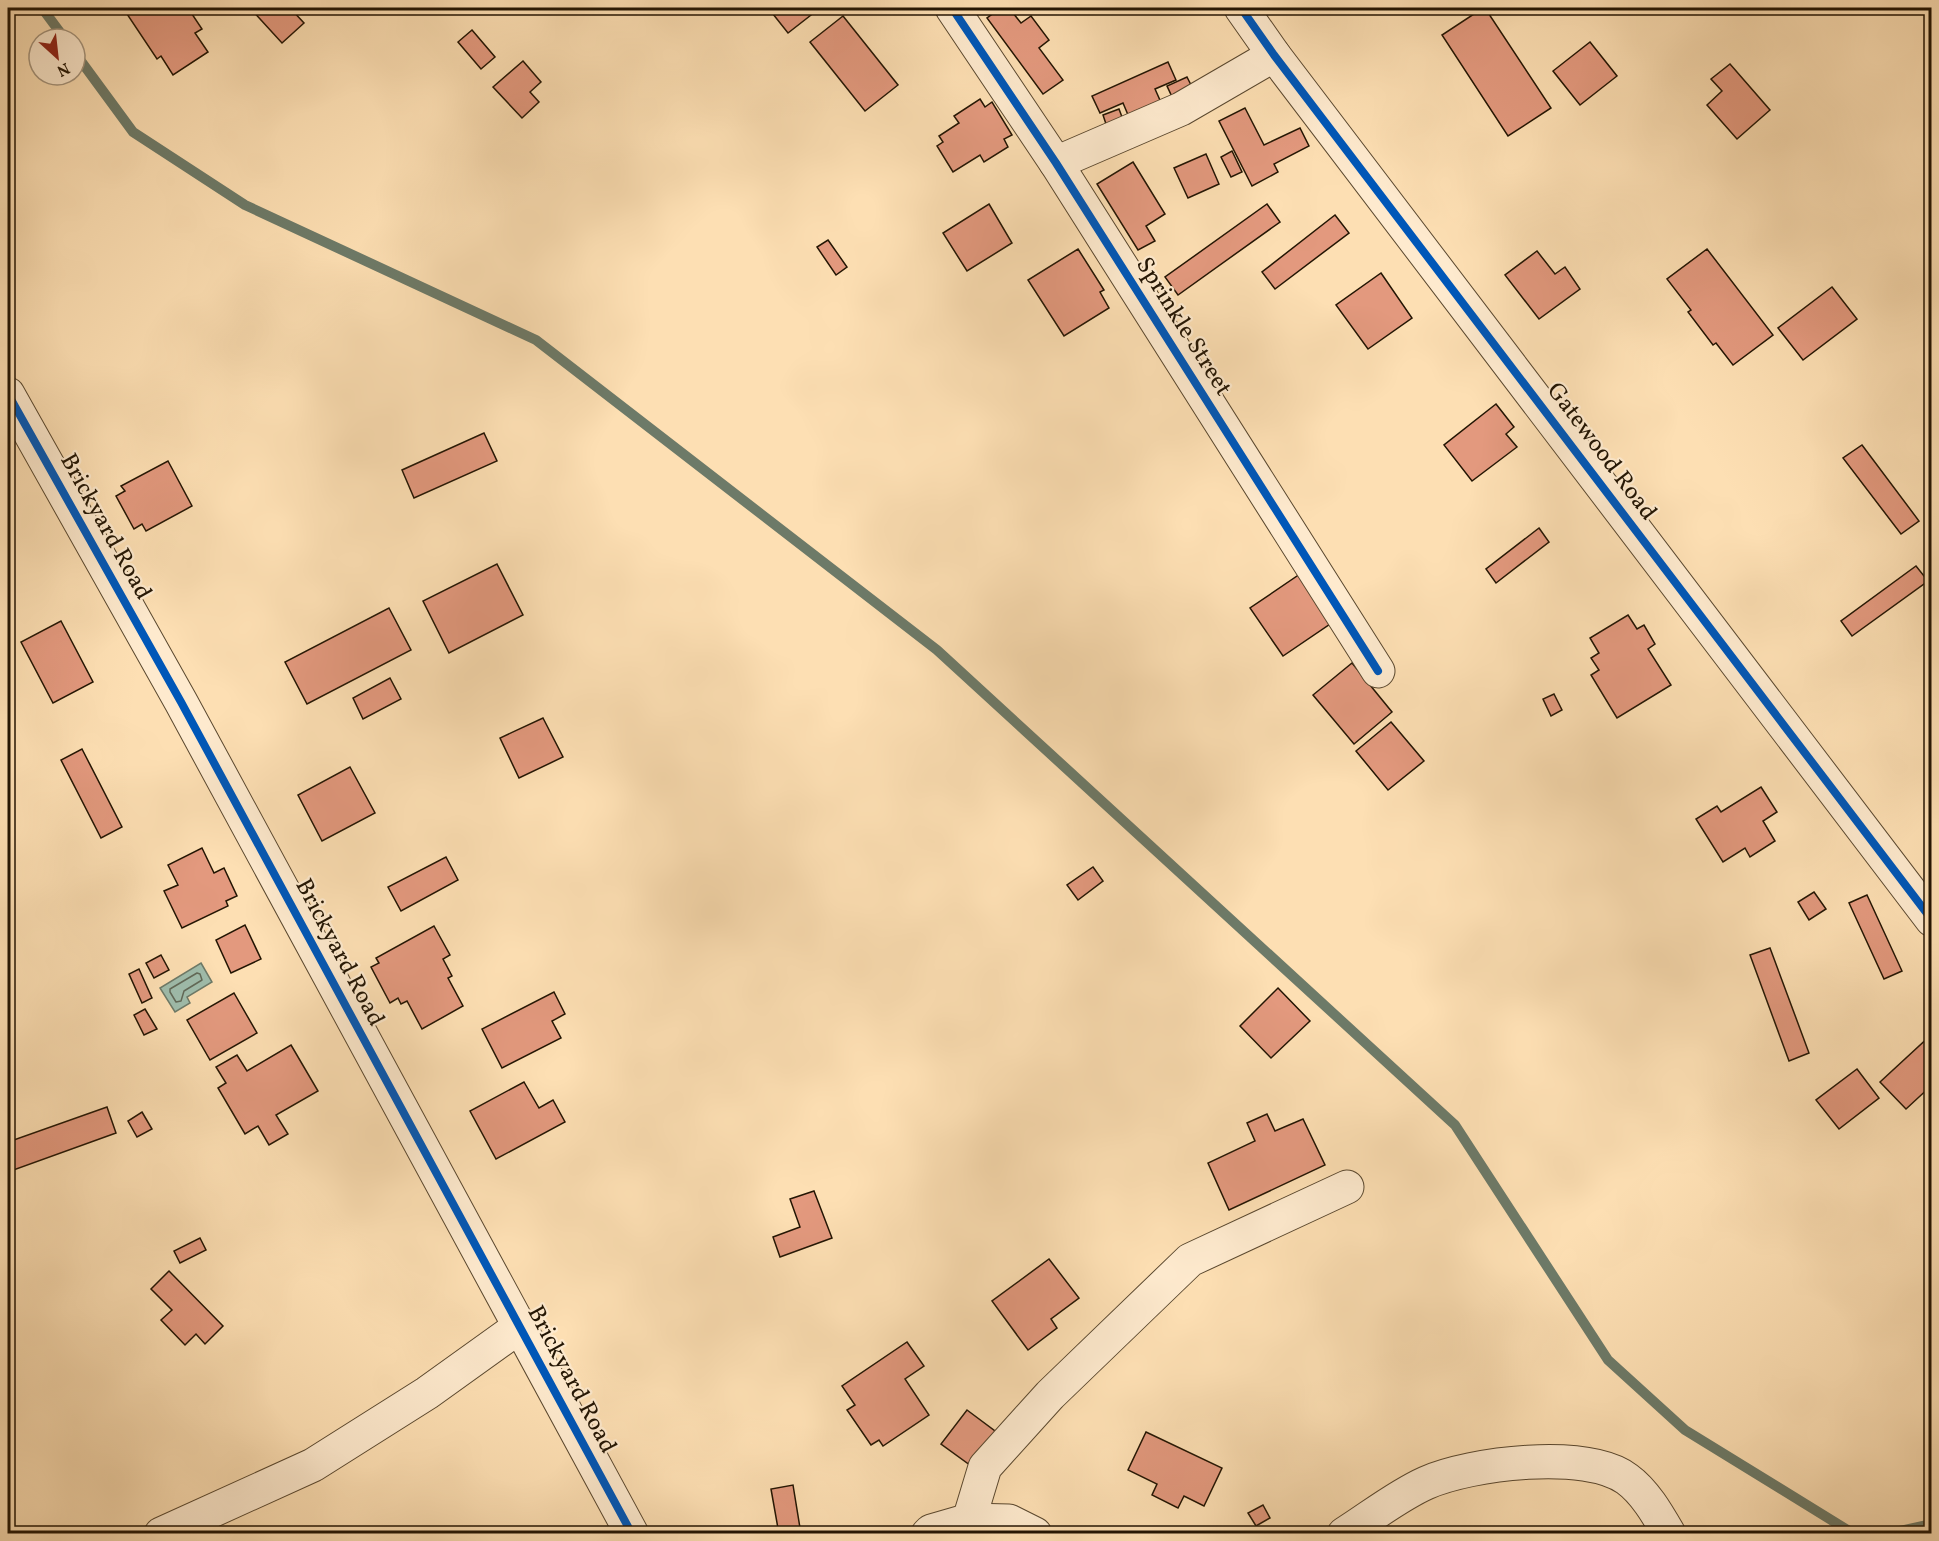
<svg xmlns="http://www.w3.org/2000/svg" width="1939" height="1541" viewBox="0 0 1939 1541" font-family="Vollkorn,serif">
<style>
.water{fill:#9fbdac;stroke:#6d7a68;stroke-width:1.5}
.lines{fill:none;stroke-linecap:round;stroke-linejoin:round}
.shore{stroke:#616958;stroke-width:1.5}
.stream{stroke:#6d7a68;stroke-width:10}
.building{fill:#e3997e;stroke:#231503;stroke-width:1.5}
.minor-casing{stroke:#5a482f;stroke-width:35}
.minor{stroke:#feeace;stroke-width:33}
.cycleway-casing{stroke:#feeace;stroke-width:11}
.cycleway{stroke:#0057b8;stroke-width:8}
.labels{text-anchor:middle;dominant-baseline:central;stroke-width:4.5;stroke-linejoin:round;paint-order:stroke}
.street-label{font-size:24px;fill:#231503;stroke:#feeace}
</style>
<rect width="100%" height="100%" fill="#fddfb3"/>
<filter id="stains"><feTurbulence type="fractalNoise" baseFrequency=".00333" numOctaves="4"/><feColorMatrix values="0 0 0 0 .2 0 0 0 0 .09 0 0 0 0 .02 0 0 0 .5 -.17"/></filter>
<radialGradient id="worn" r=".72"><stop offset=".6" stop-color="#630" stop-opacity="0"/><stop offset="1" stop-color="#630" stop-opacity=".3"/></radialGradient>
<!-- water -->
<polygon class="water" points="201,963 212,982 187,997 190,1003 175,1012 160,988"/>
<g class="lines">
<!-- shore -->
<polygon class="shore" points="197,973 200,974 202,980 184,991 181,1001 176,1002 170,992 170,989"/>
<!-- stream -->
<g class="stream">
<polyline points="42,8 65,39"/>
<polyline points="75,53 133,132 245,205 536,340 937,650 1455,1125 1608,1360 1685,1430 1854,1534"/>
<polyline points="1886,1534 1932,1524"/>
</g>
</g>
<!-- building -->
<g class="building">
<polygon points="123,8 188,8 202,29 195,33 208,52 173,75 161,56 157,59"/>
<polygon points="250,8 290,8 304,23 282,43"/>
<polygon points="770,8 820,8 788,33 769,9"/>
<polygon points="1001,8 1009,8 1021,23 1031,16 1049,40 1039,48 1063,80 1043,94 987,18"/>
<polygon points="1483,8 1485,8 1551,108 1508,136 1442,35"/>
<polygon points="843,16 898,85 865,111 810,42"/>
<polygon points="472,30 495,57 481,69 458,42"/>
<polygon points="1590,42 1617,76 1580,105 1553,71"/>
<polygon points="523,61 541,82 530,92 539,102 522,118 493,87"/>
<polygon points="1168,62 1176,80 1155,89 1163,107 1131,122 1123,103 1100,113 1092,96"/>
<polygon points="1730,64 1770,110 1737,139 1707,105 1722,91 1711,79"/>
<polygon points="1187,77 1194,91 1174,101 1167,86"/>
<polygon points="980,99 985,107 992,102 1012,135 1004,139 1008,147 984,162 980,155 953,172 937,146 943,142 939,136 959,123 954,116"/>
<polygon points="1245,108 1264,145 1300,128 1309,146 1274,164 1278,172 1252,186 1219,121"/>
<polygon points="1119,109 1125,125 1108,130 1103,115"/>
<polygon points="1232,151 1242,172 1231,177 1221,157"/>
<polygon points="1206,154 1219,184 1188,198 1174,168"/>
<polygon points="1133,162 1165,214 1146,226 1155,241 1138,250 1097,184"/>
<polygon points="989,204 1012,243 967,271 943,233"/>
<polygon points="1267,204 1280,222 1178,295 1165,277"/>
<polygon points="1335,215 1349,233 1275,289 1262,272"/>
<polygon points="828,240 847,267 836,275 817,247"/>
<polygon points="1078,249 1104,290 1100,292 1109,308 1064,336 1028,280"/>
<polygon points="1707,249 1773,335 1733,365 1716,343 1713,345 1688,312 1691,310 1667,279"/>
<polygon points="1537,251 1555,274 1565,267 1580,289 1539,319 1505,275"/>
<polygon points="1381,273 1412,318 1368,349 1336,305"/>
<polygon points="1832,287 1857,319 1803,360 1778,328"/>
<polygon points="1496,404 1514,427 1506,434 1517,447 1472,481 1444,445"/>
<polygon points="484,433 497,461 414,498 402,470"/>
<polygon points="1862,445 1919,521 1901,534 1843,458"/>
<polygon points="168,461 192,506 146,531 142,524 134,529 116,496 125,491 121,486"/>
<polygon points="1539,528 1549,542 1496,583 1486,569"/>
<polygon points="497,564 523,615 449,653 423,601"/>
<polygon points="1916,566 1928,581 1852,636 1841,621"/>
<polygon points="1300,574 1333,622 1283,656 1250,608"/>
<polygon points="389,608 411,650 307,704 285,662"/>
<polygon points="1628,615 1637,629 1644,625 1655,644 1648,649 1671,685 1617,718 1591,675 1599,670 1591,658 1599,653 1590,638"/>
<polygon points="61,621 93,682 53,703 21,642"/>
<polygon points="1352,663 1392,712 1354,744 1313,695"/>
<polygon points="390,678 401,699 363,719 353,698"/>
<polygon points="1554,694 1562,710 1551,716 1543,699"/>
<polygon points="543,718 563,757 519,778 500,738"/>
<polygon points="1391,722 1424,761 1388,790 1356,751"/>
<polygon points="82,749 122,827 101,838 61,760"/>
<polygon points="350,767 375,813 322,841 298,795"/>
<polygon points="1761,787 1777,812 1763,821 1775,841 1750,857 1745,848 1723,862 1696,819 1717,806 1721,812"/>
<polygon points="202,848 214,873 224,868 237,896 226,901 228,906 182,928 164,891 178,885 168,865"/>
<polygon points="446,857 458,880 401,911 388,887"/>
<polygon points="1093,867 1103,881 1078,900 1067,885"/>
<polygon points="1814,892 1826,909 1809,920 1798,902"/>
<polygon points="1867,895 1902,971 1884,979 1849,903"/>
<polygon points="245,925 261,959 231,973 216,940"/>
<polygon points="434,926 450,955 443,959 452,976 448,978 463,1006 422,1029 407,1001 401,1004 398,998 390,1003 371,967 379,963 376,958"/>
<polygon points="1770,948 1809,1053 1789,1061 1750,955"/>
<polygon points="161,955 169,970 154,978 146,963"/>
<polygon points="139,969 152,998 142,1003 129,974"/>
<polygon points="1278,988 1310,1021 1271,1058 1240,1026"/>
<polygon points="554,992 565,1014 552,1021 561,1038 502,1068 482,1029"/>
<polygon points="234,993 257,1033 210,1060 187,1020"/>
<polygon points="145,1009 157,1029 144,1035 134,1015"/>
<polygon points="1931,1035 1932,1085 1906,1109 1880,1082"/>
<polygon points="291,1045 318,1091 276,1115 288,1134 269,1145 258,1126 245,1134 218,1088 226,1083 216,1067 237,1055 247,1071"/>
<polygon points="1857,1069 1879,1098 1839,1129 1816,1100"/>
<polygon points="524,1082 539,1108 553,1100 565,1122 496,1159 470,1111"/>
<polygon points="107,1107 116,1133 8,1172 8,1142"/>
<polygon points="142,1112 152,1129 137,1137 128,1121"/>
<polygon points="1267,1114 1275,1131 1303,1119 1325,1165 1229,1210 1208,1163 1255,1141 1247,1123"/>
<polygon points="814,1191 832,1238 780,1257 773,1237 800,1227 790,1199"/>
<polygon points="200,1238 206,1250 180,1263 174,1251"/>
<polygon points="1049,1259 1079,1298 1051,1319 1057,1328 1028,1350 992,1301"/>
<polygon points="169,1271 223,1326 205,1344 196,1334 185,1345 161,1320 172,1310 151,1289"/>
<polygon points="907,1342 924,1366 905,1379 929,1415 883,1446 879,1440 871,1445 847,1410 855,1405 842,1386"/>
<polygon points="967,1410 999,1434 974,1468 941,1444"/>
<polygon points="1146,1432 1222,1468 1204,1506 1184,1496 1178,1508 1152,1495 1157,1484 1128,1470"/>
<polygon points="793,1485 801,1534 779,1534 771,1489"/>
<polygon points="1263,1505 1270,1518 1256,1526 1248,1513"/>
</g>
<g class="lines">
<defs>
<g id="minor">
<polyline points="952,8 1056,163 1378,671"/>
<polyline points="1241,8 1274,55 1932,920"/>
<polyline points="1056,163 1181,109 1274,55"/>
<polyline points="8,394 181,702 632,1534"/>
<polyline points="969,1520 985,1467 1050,1395 1190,1260 1347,1187"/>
<polyline points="161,1534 313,1465 427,1393 519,1327"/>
<polyline points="928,1534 931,1531 969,1520 1009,1521 1035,1534"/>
<path d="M1344,1534C1371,1517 1397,1496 1426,1483C1471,1463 1586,1449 1627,1479C1645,1492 1658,1515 1669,1534"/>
</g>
</defs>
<!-- minor casing -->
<use href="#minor" class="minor-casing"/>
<!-- minor -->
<use href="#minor" class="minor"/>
<defs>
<g id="cycleway">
<polyline points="952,8 1056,163 1378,671"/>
<polyline points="1241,8 1274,55 1932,920"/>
<polyline points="8,394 181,702 632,1534"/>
</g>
</defs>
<!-- cycleway casing -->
<use href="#cycleway" class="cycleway-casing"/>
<!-- cycleway -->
<use href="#cycleway" class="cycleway"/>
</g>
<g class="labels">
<!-- street labels -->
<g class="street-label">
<text transform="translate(1183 327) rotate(58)">Sprinkle Street</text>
<text transform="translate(1601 452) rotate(53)">Gatewood Road</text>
<text transform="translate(105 527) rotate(61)">Brickyard Road</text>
<text transform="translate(339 953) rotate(62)">Brickyard Road</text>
<text transform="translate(571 1380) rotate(62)">Brickyard Road</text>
</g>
</g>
<!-- margin -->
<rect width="1939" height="1541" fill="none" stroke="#fddfb3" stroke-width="30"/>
<rect x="9" y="9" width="1921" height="1523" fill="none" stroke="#231503" stroke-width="3"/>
<rect x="15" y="15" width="1909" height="1511" fill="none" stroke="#231503" stroke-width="1.5"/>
<!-- north arrow -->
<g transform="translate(57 57) rotate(153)"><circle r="28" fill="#feeace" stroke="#a6957d" stroke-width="1.5"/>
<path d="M0-4.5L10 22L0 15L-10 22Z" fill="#8f2418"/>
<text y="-9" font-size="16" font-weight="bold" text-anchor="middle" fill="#231503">N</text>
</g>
<rect width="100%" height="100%" filter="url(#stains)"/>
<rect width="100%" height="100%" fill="url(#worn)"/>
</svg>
